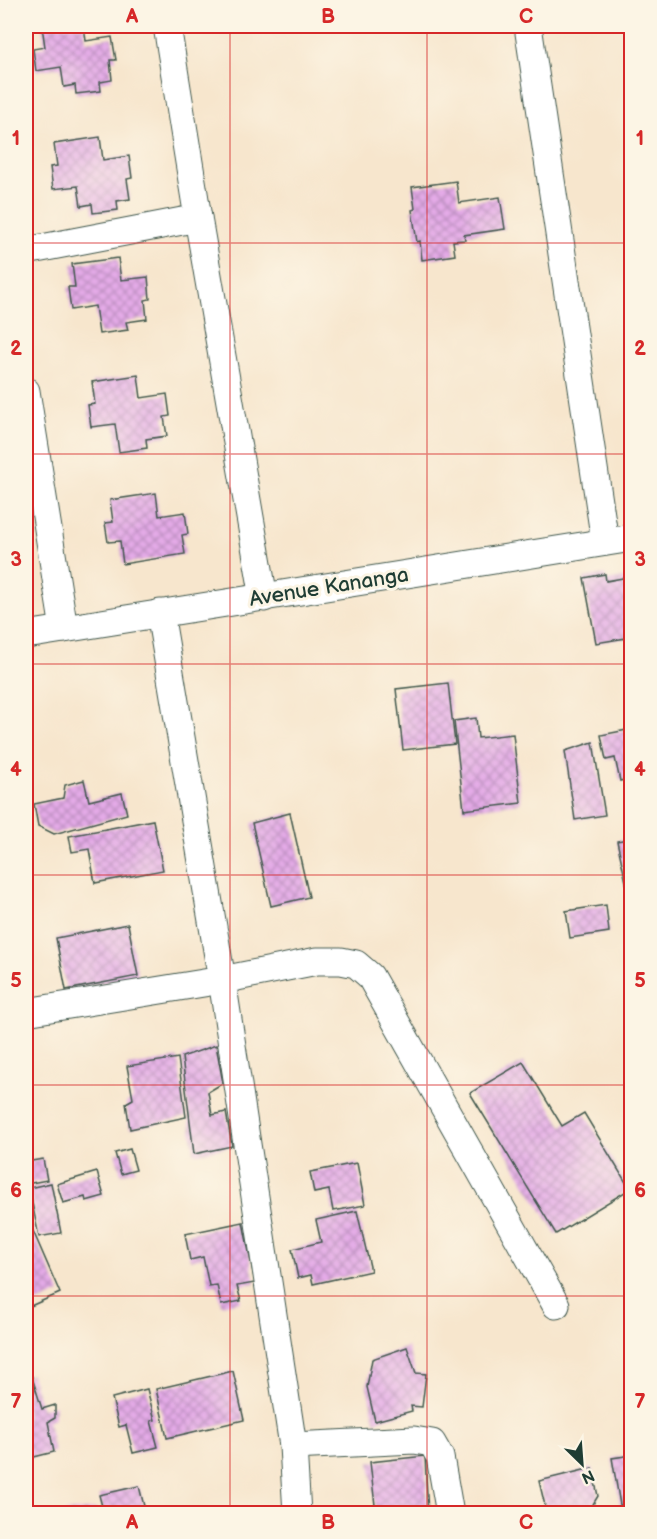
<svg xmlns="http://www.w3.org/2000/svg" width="657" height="1539" viewBox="0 0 657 1539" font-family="'Balsamiq Sans',sans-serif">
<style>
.building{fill:url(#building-cross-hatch)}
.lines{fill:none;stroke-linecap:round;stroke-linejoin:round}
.street-casing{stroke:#3f564b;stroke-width:29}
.street{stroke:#fff;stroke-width:27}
.grid{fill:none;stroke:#d62828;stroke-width:1.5;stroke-opacity:0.55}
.labels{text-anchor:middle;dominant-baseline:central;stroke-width:6;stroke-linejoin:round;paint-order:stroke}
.street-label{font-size:21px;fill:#1f3d34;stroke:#fcf5e5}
.neatline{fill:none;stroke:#d62828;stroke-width:2}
.grid-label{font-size:20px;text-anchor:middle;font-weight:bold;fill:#d62828}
</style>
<defs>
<pattern id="building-cross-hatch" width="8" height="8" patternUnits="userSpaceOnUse" patternTransform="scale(1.5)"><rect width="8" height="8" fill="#e4aae7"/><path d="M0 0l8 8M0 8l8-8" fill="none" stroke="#b88cbc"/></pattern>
</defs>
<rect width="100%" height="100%" fill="#fcf5e5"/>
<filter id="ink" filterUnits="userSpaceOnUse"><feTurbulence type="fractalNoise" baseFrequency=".0167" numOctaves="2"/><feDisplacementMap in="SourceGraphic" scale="12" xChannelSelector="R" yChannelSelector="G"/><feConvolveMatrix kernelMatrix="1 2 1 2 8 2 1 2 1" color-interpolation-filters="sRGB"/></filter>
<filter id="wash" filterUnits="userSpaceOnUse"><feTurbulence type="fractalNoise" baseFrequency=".008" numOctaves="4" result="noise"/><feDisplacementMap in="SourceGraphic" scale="24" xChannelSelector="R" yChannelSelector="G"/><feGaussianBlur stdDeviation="1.35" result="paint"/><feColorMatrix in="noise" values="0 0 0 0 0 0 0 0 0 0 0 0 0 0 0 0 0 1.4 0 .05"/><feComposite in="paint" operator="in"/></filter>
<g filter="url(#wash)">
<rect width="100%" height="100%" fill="#f7e6cd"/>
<g id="blocks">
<!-- building -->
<g class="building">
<polygon points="42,26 84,26 86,41 112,37 116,60 110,60 112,80 100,82 101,91 76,94 75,85 64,87 61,67 36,71 33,49 45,47"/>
<polygon points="100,137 103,160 129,156 132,178 127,179 130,199 117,201 118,210 93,213 92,204 81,206 78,186 53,189 50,167 57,166 54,144"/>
<polygon points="456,181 459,203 500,197 505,229 464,235 465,240 453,241 455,255 422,260 420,241 417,242 412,210 415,209 412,187"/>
<polygon points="118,258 121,280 148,277 150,299 145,300 147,319 126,322 128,330 99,334 95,306 71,310 68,287 75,287 72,264"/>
<polygon points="138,375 141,398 167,394 170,416 164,417 167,436 146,439 147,448 119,452 115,424 91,427 88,405 95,404 92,382"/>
<polygon points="156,493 159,516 185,512 188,534 182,535 185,554 123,564 120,541 108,542 105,523 113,522 110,500"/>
<polygon points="605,574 606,581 628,577 632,580 632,637 596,643 584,578"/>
<polygon points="448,683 455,744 403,750 396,689"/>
<polygon points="476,718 478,738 513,734 521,803 464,810 454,721"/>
<polygon points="632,729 632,778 620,781 615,758 606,760 601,735"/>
<polygon points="593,742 605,815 575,820 565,751"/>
<polygon points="84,780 89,801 122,793 127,814 54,834 38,826 34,804 63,798 65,785"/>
<polygon points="290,813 309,897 271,906 252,823"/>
<polygon points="153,820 163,870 95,883 89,849 72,852 69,836"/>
<polygon points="632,838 632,905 631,905 617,841"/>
<polygon points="606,905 609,932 570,938 566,911"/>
<polygon points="128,924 138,976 66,990 56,938"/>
<polygon points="216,1045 223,1083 208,1092 212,1115 226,1112 232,1146 194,1154 182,1057"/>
<polygon points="178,1058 186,1117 130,1129 126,1103 133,1099 127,1066"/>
<polygon points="523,1062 562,1126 584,1113 630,1189 556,1234 470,1093"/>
<polygon points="130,1149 136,1170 121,1174 115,1153"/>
<polygon points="43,1159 47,1180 26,1184 26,1162"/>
<polygon points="357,1163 365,1205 333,1211 329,1190 314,1193 310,1172"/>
<polygon points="97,1172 104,1196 86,1201 85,1197 63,1203 57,1184"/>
<polygon points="51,1183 61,1233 39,1237 29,1188"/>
<polygon points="357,1211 371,1271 313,1284 311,1275 298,1278 292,1249 321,1242 316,1220"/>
<polygon points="243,1222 255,1283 237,1286 241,1301 221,1305 217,1285 209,1286 203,1257 190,1260 185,1234"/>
<polygon points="30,1224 60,1293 26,1308 26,1226"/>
<polygon points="407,1347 416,1373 426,1374 422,1407 411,1406 412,1411 375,1421 367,1387 372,1359"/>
<polygon points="233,1371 244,1420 167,1438 156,1389"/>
<polygon points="31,1374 42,1409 55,1405 55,1418 48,1422 54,1452 26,1459 26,1376"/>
<polygon points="147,1389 155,1420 151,1421 158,1447 133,1453 126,1425 119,1427 112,1398"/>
<polygon points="632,1455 632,1504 620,1505 612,1458"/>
<polygon points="425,1456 428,1514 376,1514 370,1462"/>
<polygon points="592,1468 598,1496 587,1514 547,1514 539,1481"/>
<polygon points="139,1486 146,1514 104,1514 99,1495"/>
<polygon points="98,1509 99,1514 64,1514 64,1512"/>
</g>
</g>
</g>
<g filter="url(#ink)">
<use href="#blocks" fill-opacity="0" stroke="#3f564b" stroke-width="1.5"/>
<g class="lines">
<defs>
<g id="street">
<polyline points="167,26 198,218 264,598"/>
<polyline points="528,26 605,542"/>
<polyline points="26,251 198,218"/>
<polyline points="26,391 64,629"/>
<polyline points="160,613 222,980 293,1446 297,1514"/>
<polyline points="26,635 632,538"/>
<polyline points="26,1012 222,980 317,961 341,961 356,964 370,976 556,1305"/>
<polyline points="293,1446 414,1440 432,1443 440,1457 450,1514"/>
</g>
</defs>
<!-- street casing -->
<use href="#street" class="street-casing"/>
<!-- street -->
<use href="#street" class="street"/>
</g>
</g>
<!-- grid -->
<path class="grid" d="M230,26V1514M427,26V1514M26,243H632M26,454H632M26,664H632M26,875H632M26,1085H632M26,1296H632"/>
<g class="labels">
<!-- street labels -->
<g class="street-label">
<text transform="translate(329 587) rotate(-9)">Avenue Kananga</text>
</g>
</g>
<!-- margin -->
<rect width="657" height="1539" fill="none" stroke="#fcf5e5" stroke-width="66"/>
<!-- north arrow -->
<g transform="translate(582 1464) rotate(155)" stroke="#fcf5e5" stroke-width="4.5" paint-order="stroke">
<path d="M0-4.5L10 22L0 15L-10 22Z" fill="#1f3d34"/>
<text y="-9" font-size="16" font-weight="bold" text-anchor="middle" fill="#1f3d34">N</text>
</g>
<rect x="33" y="33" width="591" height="1473" class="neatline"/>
<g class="grid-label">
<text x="132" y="23">A</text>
<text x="328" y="23">B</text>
<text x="526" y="23">C</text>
<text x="16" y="145">1</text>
<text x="640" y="145">1</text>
<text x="16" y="355">2</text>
<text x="640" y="355">2</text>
<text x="16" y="566">3</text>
<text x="640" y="566">3</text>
<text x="16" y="776">4</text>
<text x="640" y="776">4</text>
<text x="16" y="987">5</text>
<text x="640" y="987">5</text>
<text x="16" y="1197">6</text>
<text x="640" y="1197">6</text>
<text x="16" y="1408">7</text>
<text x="640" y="1408">7</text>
<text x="132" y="1529">A</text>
<text x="328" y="1529">B</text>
<text x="526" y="1529">C</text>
</g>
</svg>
